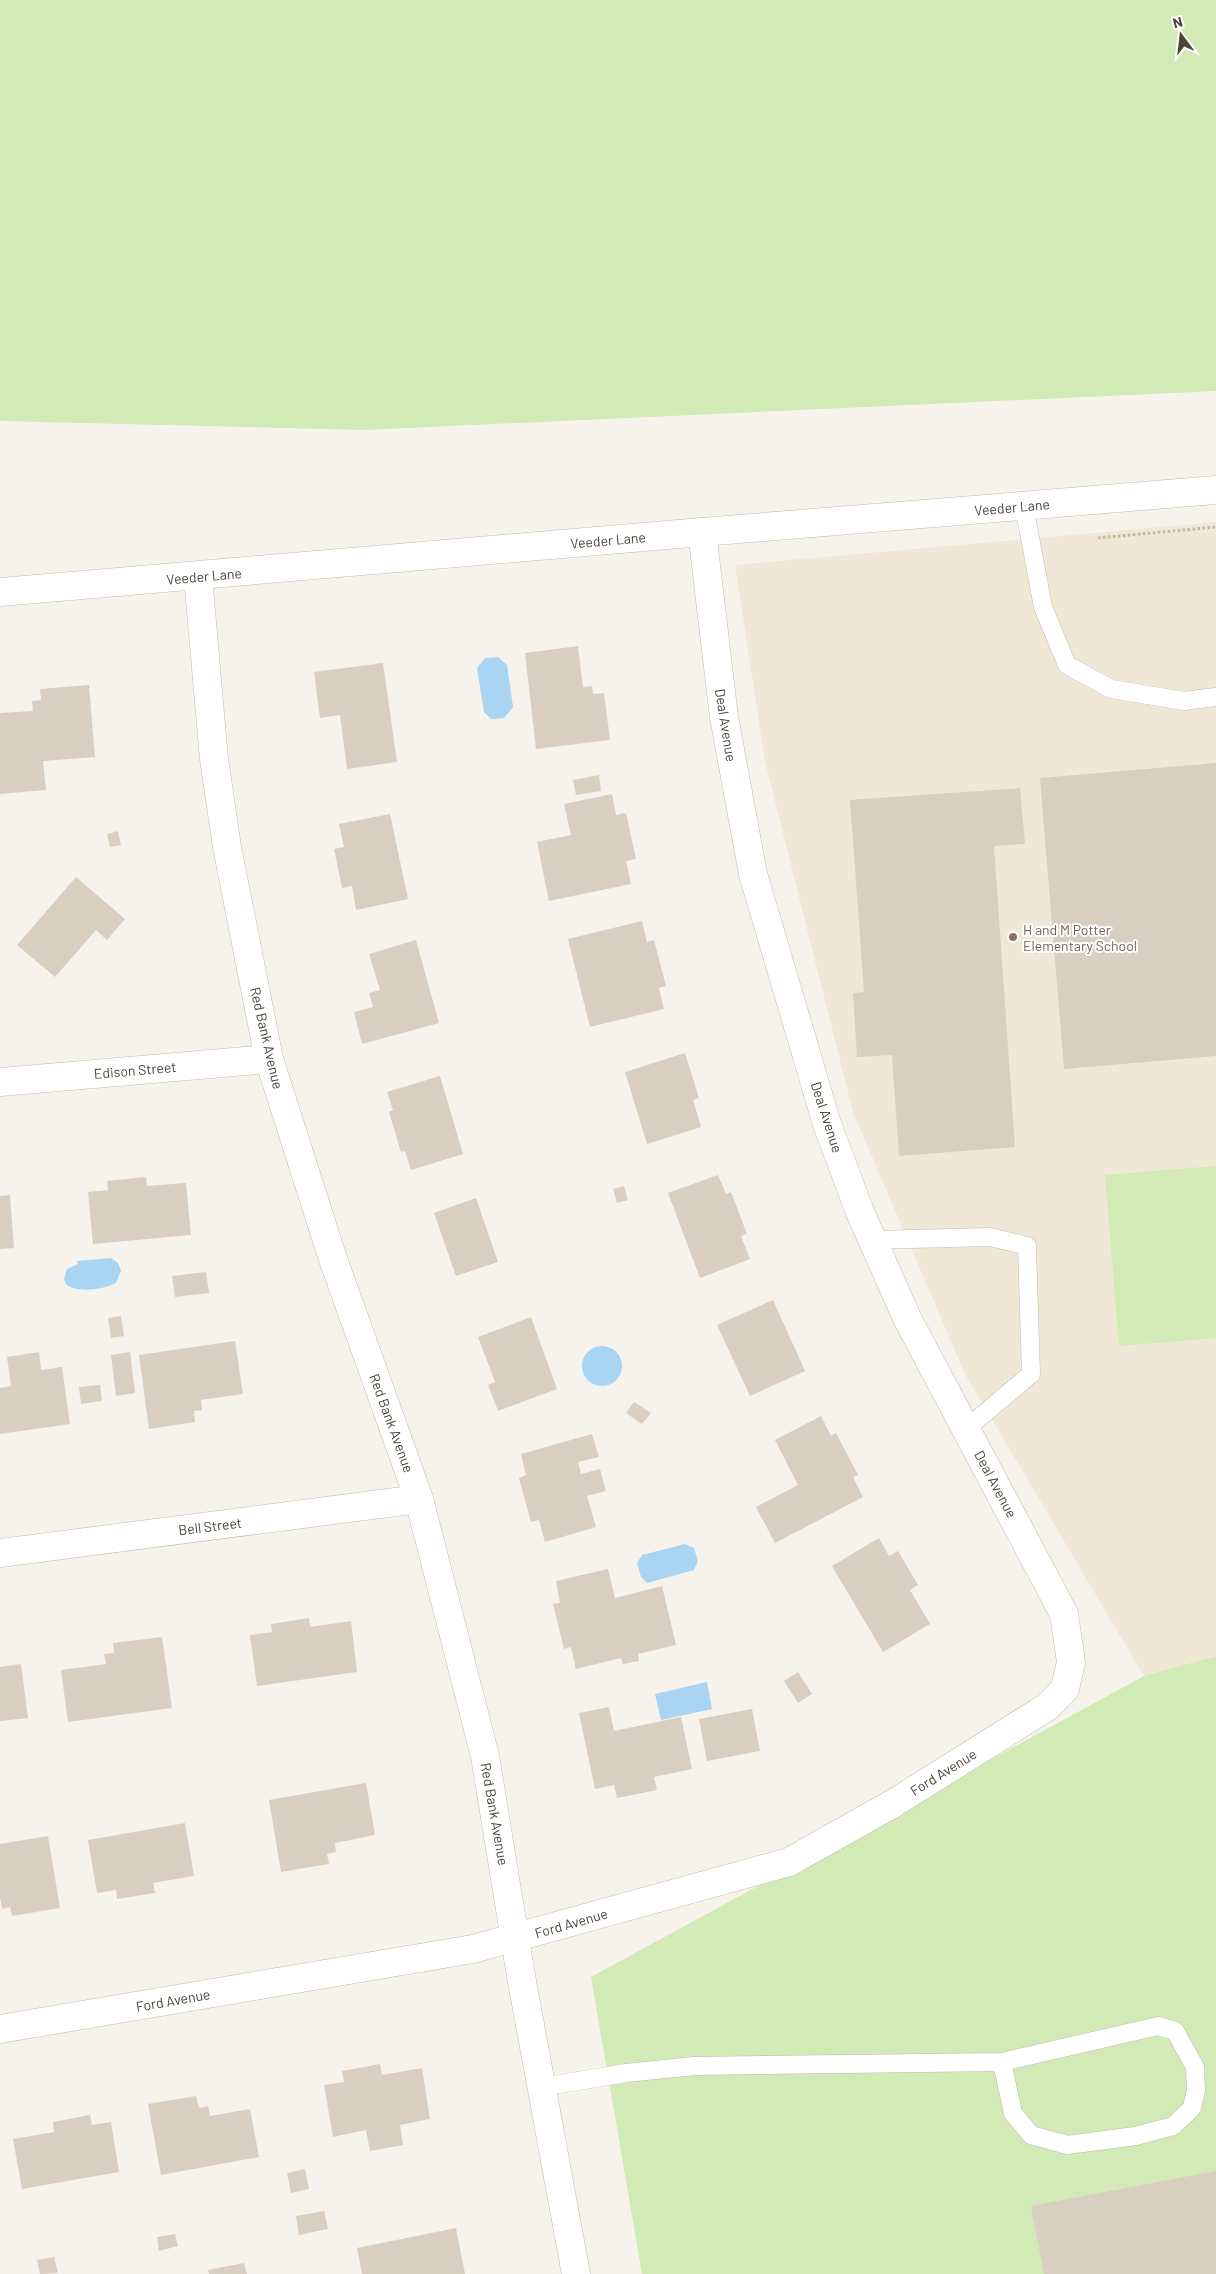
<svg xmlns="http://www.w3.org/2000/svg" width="1216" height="2274" viewBox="0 0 1216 2274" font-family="Barlow,sans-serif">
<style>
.education{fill:#efe8d6}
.green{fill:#d2eab5}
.water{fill:#a9d4f2}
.building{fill:#d8cfc1}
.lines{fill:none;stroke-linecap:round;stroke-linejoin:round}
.service-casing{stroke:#c2bbae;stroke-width:19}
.minor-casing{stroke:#c2bbae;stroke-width:29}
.tertiary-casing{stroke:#c2bbae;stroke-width:29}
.path{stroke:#c4b79f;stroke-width:3;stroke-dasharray:2.5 2.5;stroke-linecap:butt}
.service{stroke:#fff;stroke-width:18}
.minor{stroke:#fff;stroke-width:28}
.tertiary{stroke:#fff;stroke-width:28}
.education-dot{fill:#8d6e63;stroke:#fff;stroke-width:2}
.labels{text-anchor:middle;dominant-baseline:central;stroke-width:4;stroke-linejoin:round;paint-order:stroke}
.street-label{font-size:14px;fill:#4b4439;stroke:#fff}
.education-label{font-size:14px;fill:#785e54;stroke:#fff;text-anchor:start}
</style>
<rect width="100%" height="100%" fill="#f6f3ec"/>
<!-- education -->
<polygon class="education" points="1216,522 1216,1656 1144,1676 965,1374 853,1112 765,761 735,565"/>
<!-- green -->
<g class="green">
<polygon points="0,0 1216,0 1216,391 365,430 0,421"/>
<polygon points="1216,1166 1216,1338 1119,1346 1105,1175"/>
<polygon points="1216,1656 1216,2274 642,2274 591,1977 1144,1676"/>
</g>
<!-- water -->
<g class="water">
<polygon points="498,657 507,665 513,707 504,718 491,719 484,712 477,668 485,658"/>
<path d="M111,1258L118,1263L121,1271L116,1283C104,1289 77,1294 66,1284L64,1279L67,1269L78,1264L77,1261Z"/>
<circle cx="602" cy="1366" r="20"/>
<polygon points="685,1544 694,1548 698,1561 694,1570 647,1583 641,1577 637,1563 642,1555"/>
<polygon points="707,1682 712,1709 661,1720 655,1694"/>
</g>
<!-- building -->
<g class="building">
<polygon points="578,646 583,687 592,686 593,694 604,693 610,740 536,749 525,653"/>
<polygon points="383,663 397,762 347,769 340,715 320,718 314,672"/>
<polygon points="89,685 95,757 43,761 46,790 0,794 0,713 33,711 32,701 41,700 40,689"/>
<polygon points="1216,763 1216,1056 1064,1069 1040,778"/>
<polygon points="599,775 601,791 576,795 573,780"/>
<polygon points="1020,788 1025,844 994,846 1015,1147 899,1156 892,1055 857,1057 853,993 864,992 850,800"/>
<polygon points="612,794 616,815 626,813 636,859 626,861 631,884 549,901 537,842 571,835 564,804"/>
<polygon points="390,814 408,899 356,910 352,886 342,888 334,849 344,847 339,824"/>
<polygon points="118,831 121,845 110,847 107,834"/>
<polygon points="76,877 125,919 107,940 96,930 55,977 17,945"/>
<polygon points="642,921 647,942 654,940 666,986 659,988 664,1009 590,1027 568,939"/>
<polygon points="416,940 439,1023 362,1044 354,1012 373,1007 369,993 380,990 369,954"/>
<polygon points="685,1053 699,1098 693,1100 701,1127 647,1144 625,1072"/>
<polygon points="440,1076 463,1154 411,1170 405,1151 401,1152 389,1112 393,1110 387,1092"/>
<polygon points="718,1175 726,1194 731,1192 747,1234 741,1236 750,1259 700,1278 668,1193"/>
<polygon points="146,1177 147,1186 186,1183 191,1235 93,1244 88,1192 108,1190 107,1181"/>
<polygon points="624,1186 628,1200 617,1203 613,1189"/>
<polygon points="10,1195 14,1248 0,1249 0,1196"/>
<polygon points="476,1198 498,1262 456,1276 434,1213"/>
<polygon points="206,1272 209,1293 175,1297 172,1276"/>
<polygon points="773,1300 805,1371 750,1396 717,1325"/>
<polygon points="121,1316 124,1336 111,1338 108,1318"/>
<polygon points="531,1317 557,1389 498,1411 488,1385 495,1382 478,1337"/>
<polygon points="235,1341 243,1394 201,1400 202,1410 194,1411 195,1422 149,1429 139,1355"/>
<polygon points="39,1352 41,1370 62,1367 70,1424 0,1434 0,1388 11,1386 7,1357"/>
<polygon points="130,1352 135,1393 116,1396 111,1355"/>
<polygon points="100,1385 102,1401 81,1404 79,1387"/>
<polygon points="634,1402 651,1413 642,1424 626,1413"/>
<polygon points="821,1416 831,1436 836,1433 858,1475 853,1477 863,1497 775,1543 756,1507 798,1485 775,1440"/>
<polygon points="592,1434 599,1457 578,1462 581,1474 600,1469 606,1491 587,1496 596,1527 545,1542 539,1520 531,1522 519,1478 526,1475 521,1454"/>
<polygon points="879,1538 889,1556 898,1551 918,1585 910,1590 930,1624 883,1652 832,1566"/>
<polygon points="608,1569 615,1598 662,1586 676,1645 638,1654 639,1661 623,1664 621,1658 576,1669 571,1647 564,1649 553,1604 560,1603 556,1581"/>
<polygon points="309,1618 310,1627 351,1621 357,1672 257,1686 250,1635 272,1632 271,1624"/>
<polygon points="162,1637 172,1708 68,1722 61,1670 106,1664 104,1654 114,1653 113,1643"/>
<polygon points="21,1664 28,1718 0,1721 0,1667"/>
<polygon points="798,1672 812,1694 798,1703 784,1681"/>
<polygon points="609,1707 614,1731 681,1717 692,1769 654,1777 657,1790 617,1798 614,1785 595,1789 579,1713"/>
<polygon points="752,1709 760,1751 707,1761 699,1719"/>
<polygon points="366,1783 375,1835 335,1843 336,1852 327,1854 329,1864 281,1872 269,1800"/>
<polygon points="185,1823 194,1876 153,1883 155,1893 117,1899 116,1890 97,1893 88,1840"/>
<polygon points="48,1836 60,1908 12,1916 10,1907 2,1909 0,1898 0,1844"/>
<polygon points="380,2064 382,2075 422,2068 430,2119 400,2125 403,2145 370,2151 366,2130 333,2137 324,2085 344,2082 342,2071"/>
<polygon points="196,2096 199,2108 208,2106 210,2116 250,2109 259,2157 161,2175 148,2104"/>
<polygon points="90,2115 92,2125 111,2122 119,2172 22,2189 13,2139 54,2132 53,2122"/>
<polygon points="305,2169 309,2189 291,2193 287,2173"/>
<polygon points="1216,2171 1216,2274 1044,2274 1031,2206"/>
<polygon points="324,2211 328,2229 299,2235 296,2216"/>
<polygon points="456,2228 465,2274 362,2274 357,2248"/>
<polygon points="175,2234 178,2246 159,2251 157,2237"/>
<polygon points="54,2257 58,2273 40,2274 37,2260"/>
<polygon points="244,2263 247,2274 209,2274 208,2270"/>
</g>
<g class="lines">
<defs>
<g id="service">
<polyline points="1024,506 1043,607 1067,665 1111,689 1184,701 1216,697"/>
<polyline points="872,1240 990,1237 1027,1246 1031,1374 966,1429"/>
<polyline points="542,2087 626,2073 694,2066 1002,2062 1158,2026 1175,2031 1195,2067 1196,2090 1192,2108 1173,2126 1136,2136 1067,2145 1031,2135 1013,2113 1002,2062"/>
</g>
<g id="minor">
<polyline points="198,577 214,759 227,847 269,1059 333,1259 419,1499 485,1756 521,1976 576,2274"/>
<polyline points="0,1082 269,1059"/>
<polyline points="0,1553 419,1499"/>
<polyline points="0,2029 473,1949 789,1862 894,1803 1047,1707 1065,1689 1071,1662 1064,1614 907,1318 860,1212 827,1124 753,874 724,717 702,532"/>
</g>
<polyline id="tertiary" points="0,592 702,532 1216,490"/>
</defs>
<!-- service casing -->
<use href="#service" class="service-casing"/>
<!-- minor casing -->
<use href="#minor" class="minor-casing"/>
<!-- tertiary casing -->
<use href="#tertiary" class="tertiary-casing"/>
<!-- path -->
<polyline class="path" points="1098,538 1216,527"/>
<!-- service -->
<use href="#service" class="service"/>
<!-- minor -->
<use href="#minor" class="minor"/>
<!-- tertiary -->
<use href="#tertiary" class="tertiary"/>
</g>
<!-- markers -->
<circle class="education-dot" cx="1013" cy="937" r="5"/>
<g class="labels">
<!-- street labels -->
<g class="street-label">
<text transform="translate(1012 507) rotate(-5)">Veeder Lane</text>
<text transform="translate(608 540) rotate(-5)">Veeder Lane</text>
<text transform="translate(204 576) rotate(-5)">Veeder Lane</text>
<text transform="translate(726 725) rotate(81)">Deal Avenue</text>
<text transform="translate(267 1038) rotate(77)">Red Bank Avenue</text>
<text transform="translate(135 1070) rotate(-5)">Edison Street</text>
<text transform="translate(827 1117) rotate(72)">Deal Avenue</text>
<text transform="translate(392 1423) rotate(70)">Red Bank Avenue</text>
<text transform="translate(996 1484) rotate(62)">Deal Avenue</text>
<text transform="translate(210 1526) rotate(-7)">Bell Street</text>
<text transform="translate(943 1772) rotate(-32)">Ford Avenue</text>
<text transform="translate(495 1814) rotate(80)">Red Bank Avenue</text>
<text transform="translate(571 1923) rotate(-16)">Ford Avenue</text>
<text transform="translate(173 2000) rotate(-10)">Ford Avenue</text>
</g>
<!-- education labels -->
<g class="education-label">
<text x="1023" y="929">H and M Potter<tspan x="1023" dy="16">Elementary School</tspan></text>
</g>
</g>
<!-- north arrow -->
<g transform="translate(1181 35) rotate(345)" stroke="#ffffff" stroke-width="4" paint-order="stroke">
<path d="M0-4L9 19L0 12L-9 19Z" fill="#4b4439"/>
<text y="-8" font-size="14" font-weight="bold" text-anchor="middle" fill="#4b4439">N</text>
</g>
</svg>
